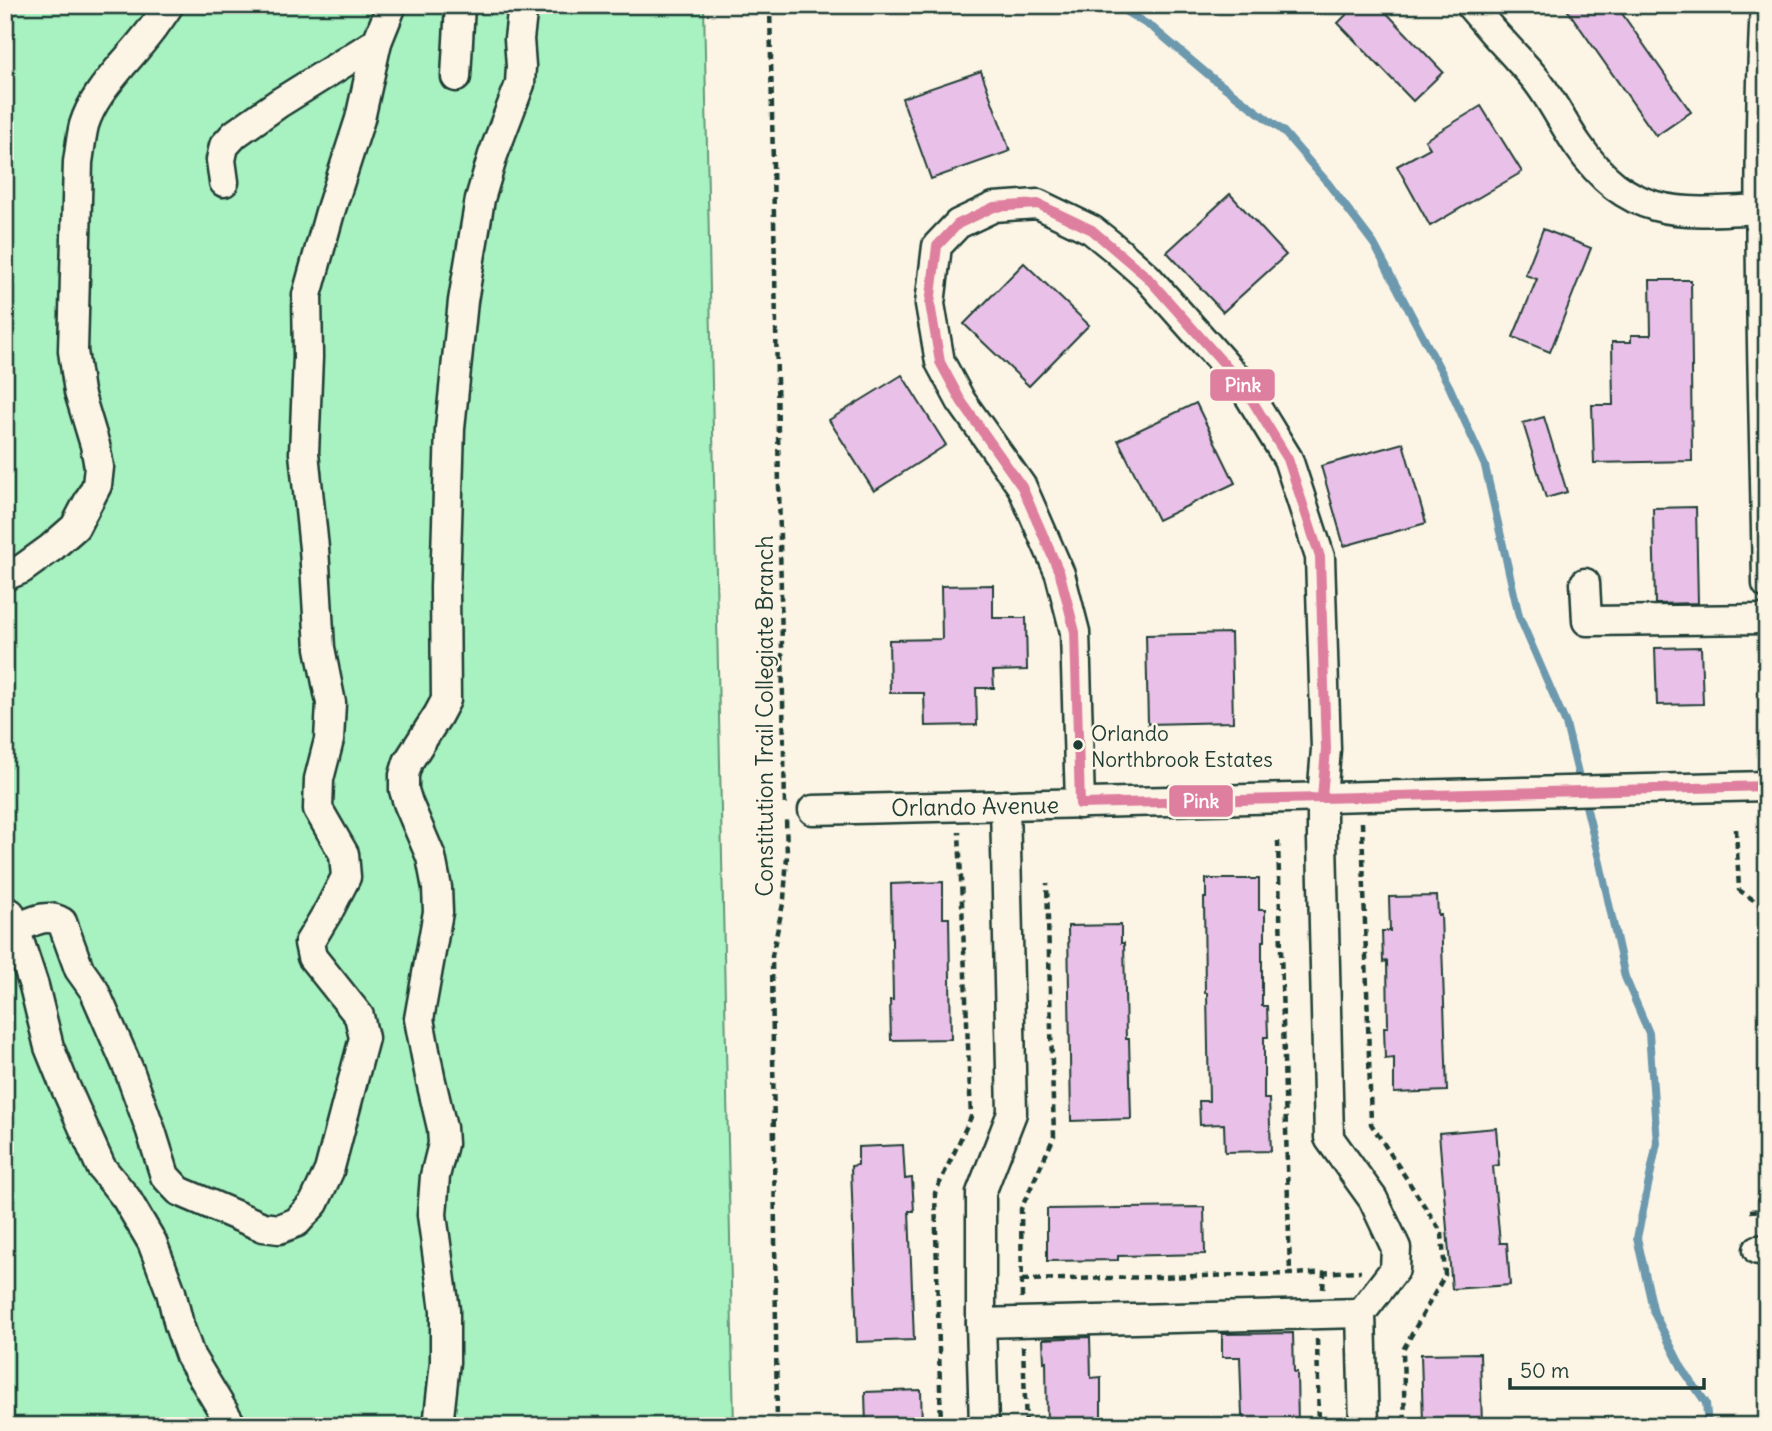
<svg xmlns="http://www.w3.org/2000/svg" width="1772" height="1431" viewBox="0 0 1772 1431" font-family="Delius,sans-serif">
<style>
.green{fill:#a8f1c0;stroke:#64977a;stroke-width:2}
.lines{fill:none;stroke-linecap:round;stroke-linejoin:round}
.stream{stroke:#6c99ae;stroke-width:8}
.building{fill:#e9c0e8;stroke:#1f3d34;stroke-width:2}
.minor-casing{stroke:#1f3d34;stroke-width:33}
.path{stroke:#1f3d34;stroke-width:4.5;stroke-dasharray:7 5;stroke-linecap:butt}
.minor{stroke:#fcf5e5;stroke-width:28}
.bus-1-casing{stroke:#fcf5e5;stroke-width:16}
.bus-1{stroke:#de7f9f;stroke-width:10}
.bus-dot{fill:#1f3d34;stroke:#fcf5e5;stroke-width:2.5}
.labels{text-anchor:middle;dominant-baseline:central;stroke-width:5;stroke-linejoin:round;paint-order:stroke}
.bus-label{font-size:21px;fill:#1f3d34;stroke:#fcf5e5;text-anchor:start}
.street-label{font-size:23px;fill:#1f3d34;stroke:#fcf5e5}
.line-badge{stroke:#fcf5e5;stroke-width:2.5}
.badge-label{font-size:19px;text-anchor:middle;font-weight:bold;fill:#fff}
</style>
<rect width="100%" height="100%" fill="#fcf5e5"/>
<filter id="ink" filterUnits="userSpaceOnUse"><feTurbulence type="fractalNoise" baseFrequency=".0143" numOctaves="2"/><feDisplacementMap in="SourceGraphic" scale="14" xChannelSelector="R" yChannelSelector="G"/><feConvolveMatrix kernelMatrix="1 2 1 2 8 2 1 2 1" color-interpolation-filters="sRGB"/></filter>
<g filter="url(#ink)">
<!-- green -->
<polygon class="green" points="5,5 704,5 734,1426 5,1426"/>
<g class="lines">
<!-- stream -->
<polyline class="stream" points="1115,5 1153,28 1211,77 1283,131 1327,182 1374,244 1449,386 1485,466 1519,616 1566,724 1600,863 1625,977 1649,1033 1657,1143 1637,1238 1654,1313 1682,1368 1706,1403 1708,1426"/>
</g>
<!-- building -->
<g class="building">
<polygon points="1356,5 1379,5 1443,72 1413,101 1338,23"/>
<polygon points="1564,5 1616,5 1691,112 1656,136"/>
<polygon points="981,71 1010,151 931,179 902,98"/>
<polygon points="1481,106 1522,172 1430,226 1397,166 1430,148 1425,140"/>
<polygon points="1230,194 1286,255 1223,312 1167,252"/>
<polygon points="1543,229 1591,248 1550,352 1513,337 1537,279 1525,275"/>
<polygon points="1024,263 1089,325 1029,386 964,324"/>
<polygon points="1650,280 1691,280 1692,367 1691,367 1692,461 1594,463 1592,405 1613,405 1612,342 1631,342 1631,335 1651,335"/>
<polygon points="902,375 946,445 874,491 829,420"/>
<polygon points="1196,403 1235,483 1158,520 1118,440"/>
<polygon points="1544,417 1567,492 1546,498 1523,423"/>
<polygon points="1403,443 1426,523 1344,546 1321,466"/>
<polygon points="1696,507 1698,603 1655,604 1653,508"/>
<polygon points="993,585 993,618 1026,618 1027,670 993,671 994,688 976,688 977,725 925,726 924,693 890,693 889,640 942,639 941,586"/>
<polygon points="1231,633 1233,722 1148,724 1146,635"/>
<polygon points="1701,647 1703,704 1657,705 1655,648"/>
<polygon points="1206,879 1259,879 1259,910 1265,910 1265,941 1262,941 1262,1006 1267,1006 1268,1037 1264,1037 1264,1099 1269,1099 1271,1151 1225,1152 1224,1124 1200,1125 1199,1101 1209,1101 1207,993 1205,993 1204,898 1206,898"/>
<polygon points="943,882 943,918 949,918 951,1039 891,1040 890,1000 893,1000 891,884"/>
<polygon points="1437,896 1438,915 1441,915 1447,1091 1394,1093 1394,1058 1385,1059 1384,1027 1388,1027 1387,961 1383,962 1382,931 1390,931 1389,897"/>
<polygon points="1121,925 1121,943 1124,943 1126,1039 1129,1039 1131,1119 1071,1121 1068,926"/>
<polygon points="1496,1128 1499,1165 1493,1166 1500,1243 1507,1243 1510,1285 1452,1289 1439,1133"/>
<polygon points="903,1145 905,1179 912,1178 914,1211 909,1211 914,1340 857,1342 851,1166 858,1165 858,1147"/>
<polygon points="1204,1207 1205,1254 1118,1256 1118,1260 1047,1261 1047,1209"/>
<polygon points="1293,1333 1294,1372 1297,1372 1298,1426 1245,1426 1244,1416 1242,1416 1240,1357 1222,1357 1222,1334"/>
<polygon points="1090,1337 1091,1378 1101,1377 1101,1426 1047,1426 1046,1361 1044,1362 1043,1339"/>
<polygon points="1480,1353 1482,1426 1425,1426 1425,1421 1423,1421 1421,1354"/>
<polygon points="921,1390 922,1426 866,1426 865,1392"/>
</g>
<g class="lines">
<defs>
<g id="minor">
<path d="M1470,5C1485,23 1500,40 1516,57C1524,66 1533,75 1540,85C1554,104 1564,125 1577,144C1628,219 1679,214 1760,209"/>
<path d="M1765,5C1755,198 1764,391 1767,584"/>
<polyline points="456,77 460,5"/>
<polyline points="224,182 221,160 224,146 235,134 279,103 377,42"/>
<path d="M5,576L22,569L51,548L75,527L97,485L99,467L95,445L79,392L73,351L78,162C80,150 81,137 84,125C91,102 107,83 122,65C139,46 155,27 169,5"/>
<polyline points="1585,583 1587,621 1767,619"/>
<polyline points="1080,804 1075,632 1060,574 1022,487 961,401 940,362 930,304 937,246 958,224 994,207 1038,204 1092,230 1113,247 1147,277 1242,384 1288,459 1320,557 1326,749 1322,798 1322,840 1329,1138 1373,1199 1396,1248 1395,1269 1361,1313 1364,1426"/>
<polyline points="813,810 1767,786"/>
<polyline points="10,913 34,986 49,1047 64,1084 101,1167 126,1198 152,1242 171,1292 179,1325 190,1356 232,1426"/>
<path d="M15,929C30,923 46,912 62,922L79,969L94,990L129,1070L151,1131L165,1176L179,1191L263,1227L279,1229L297,1222L314,1203L329,1171L364,1038L359,1016L312,957L309,943L329,910L346,877L344,854L318,809L319,779L329,740L331,703L320,648L314,548L304,453L308,357L307,295L330,212L360,119L377,42L392,5"/>
<polyline points="1758,1250 1767,1249"/>
<polyline points="981,1323 1361,1313"/>
<polyline points="438,1426 445,1362 445,1310 432,1215 435,1176 443,1144 442,1128 430,1077 419,1019 438,912 437,888 431,857 408,803 404,790 404,775 408,762 438,715 446,700 445,588 450,428 463,301 480,199 493,155 520,84 521,66 519,39 523,5"/>
<polyline points="984,1426 981,1323 981,1193 1012,1113 1005,805"/>
</g>
</defs>
<!-- minor casing -->
<use href="#minor" class="minor-casing"/>
<!-- path -->
<g class="path">
<polyline points="770,5 785,807"/>
<polyline points="1362,822 1371,1124 1442,1233 1445,1275 1403,1350 1405,1426"/>
<polyline points="1736,829 1739,890 1767,909"/>
<polyline points="1278,841 1290,1274"/>
<polyline points="1750,1211 1767,1210"/>
<polyline points="1022,1280 1290,1274 1361,1271"/>
<polyline points="1323,1289 1324,1273"/>
<polyline points="1022,1298 1021,1209 1054,1137 1047,883"/>
<polyline points="1317,1339 1319,1426"/>
<polyline points="1023,1346 1026,1426"/>
<polyline points="777,1426 772,956 784,899 787,856 786,816"/>
<polyline points="941,1426 935,1193 971,1117 959,832"/>
</g>
<!-- minor -->
<use href="#minor" class="minor"/>
<defs>
<g id="bus-1">
<polygon points="1038,204 1092,230 1147,277 1242,384 1288,459 1320,557 1326,749 1322,798 1080,804 1075,632 1060,574 1022,487 961,401 940,362 930,304 937,246 958,224 994,207"/>
<polyline points="1322,798 1767,786"/>
</g>
</defs>
<!-- bus-1 casing -->
<use href="#bus-1" class="bus-1-casing"/>
<!-- bus-1 -->
<use href="#bus-1" class="bus-1"/>
</g>
</g>
<!-- markers -->
<circle class="bus-dot" cx="1078" cy="745" r="6"/>
<g class="labels">
<!-- bus labels -->
<g class="bus-label">
<text x="1091" y="733">Orlando<tspan x="1091" dy="26">Northbrook Estates</tspan></text>
</g>
<!-- street labels -->
<g class="street-label">
<text transform="translate(764 716) rotate(-90)">Constitution Trail Collegiate Branch</text>
<text transform="translate(975 806) rotate(-1)">Orlando Avenue</text>
</g>
</g>
<g class="line-badge">
<rect x="1209" y="368" width="67" height="34" rx="7" fill="#de7f9f"/>
<rect x="1168" y="784" width="66" height="34" rx="7" fill="#de7f9f"/>
</g>
<g class="badge-label">
<text x="1243" y="392">Pink</text>
<text x="1201" y="808">Pink</text>
</g>
<!-- margin -->
<rect width="1772" height="1431" fill="none" stroke="#fcf5e5" stroke-width="28"/>
<rect x="14" y="14" width="1744" height="1403" fill="none" stroke="#1f3d34" stroke-width="2.5" filter="url(#ink)"/>
<!-- scale -->
<path d="M1510 1378v10h194v-10" fill="none" stroke="#1f3d34" stroke-width="3.5"/>
<text x="1520" y="1378" font-size="21" fill="#1f3d34" stroke="#fcf5e5" stroke-width="5" paint-order="stroke">50 m</text>
</svg>
